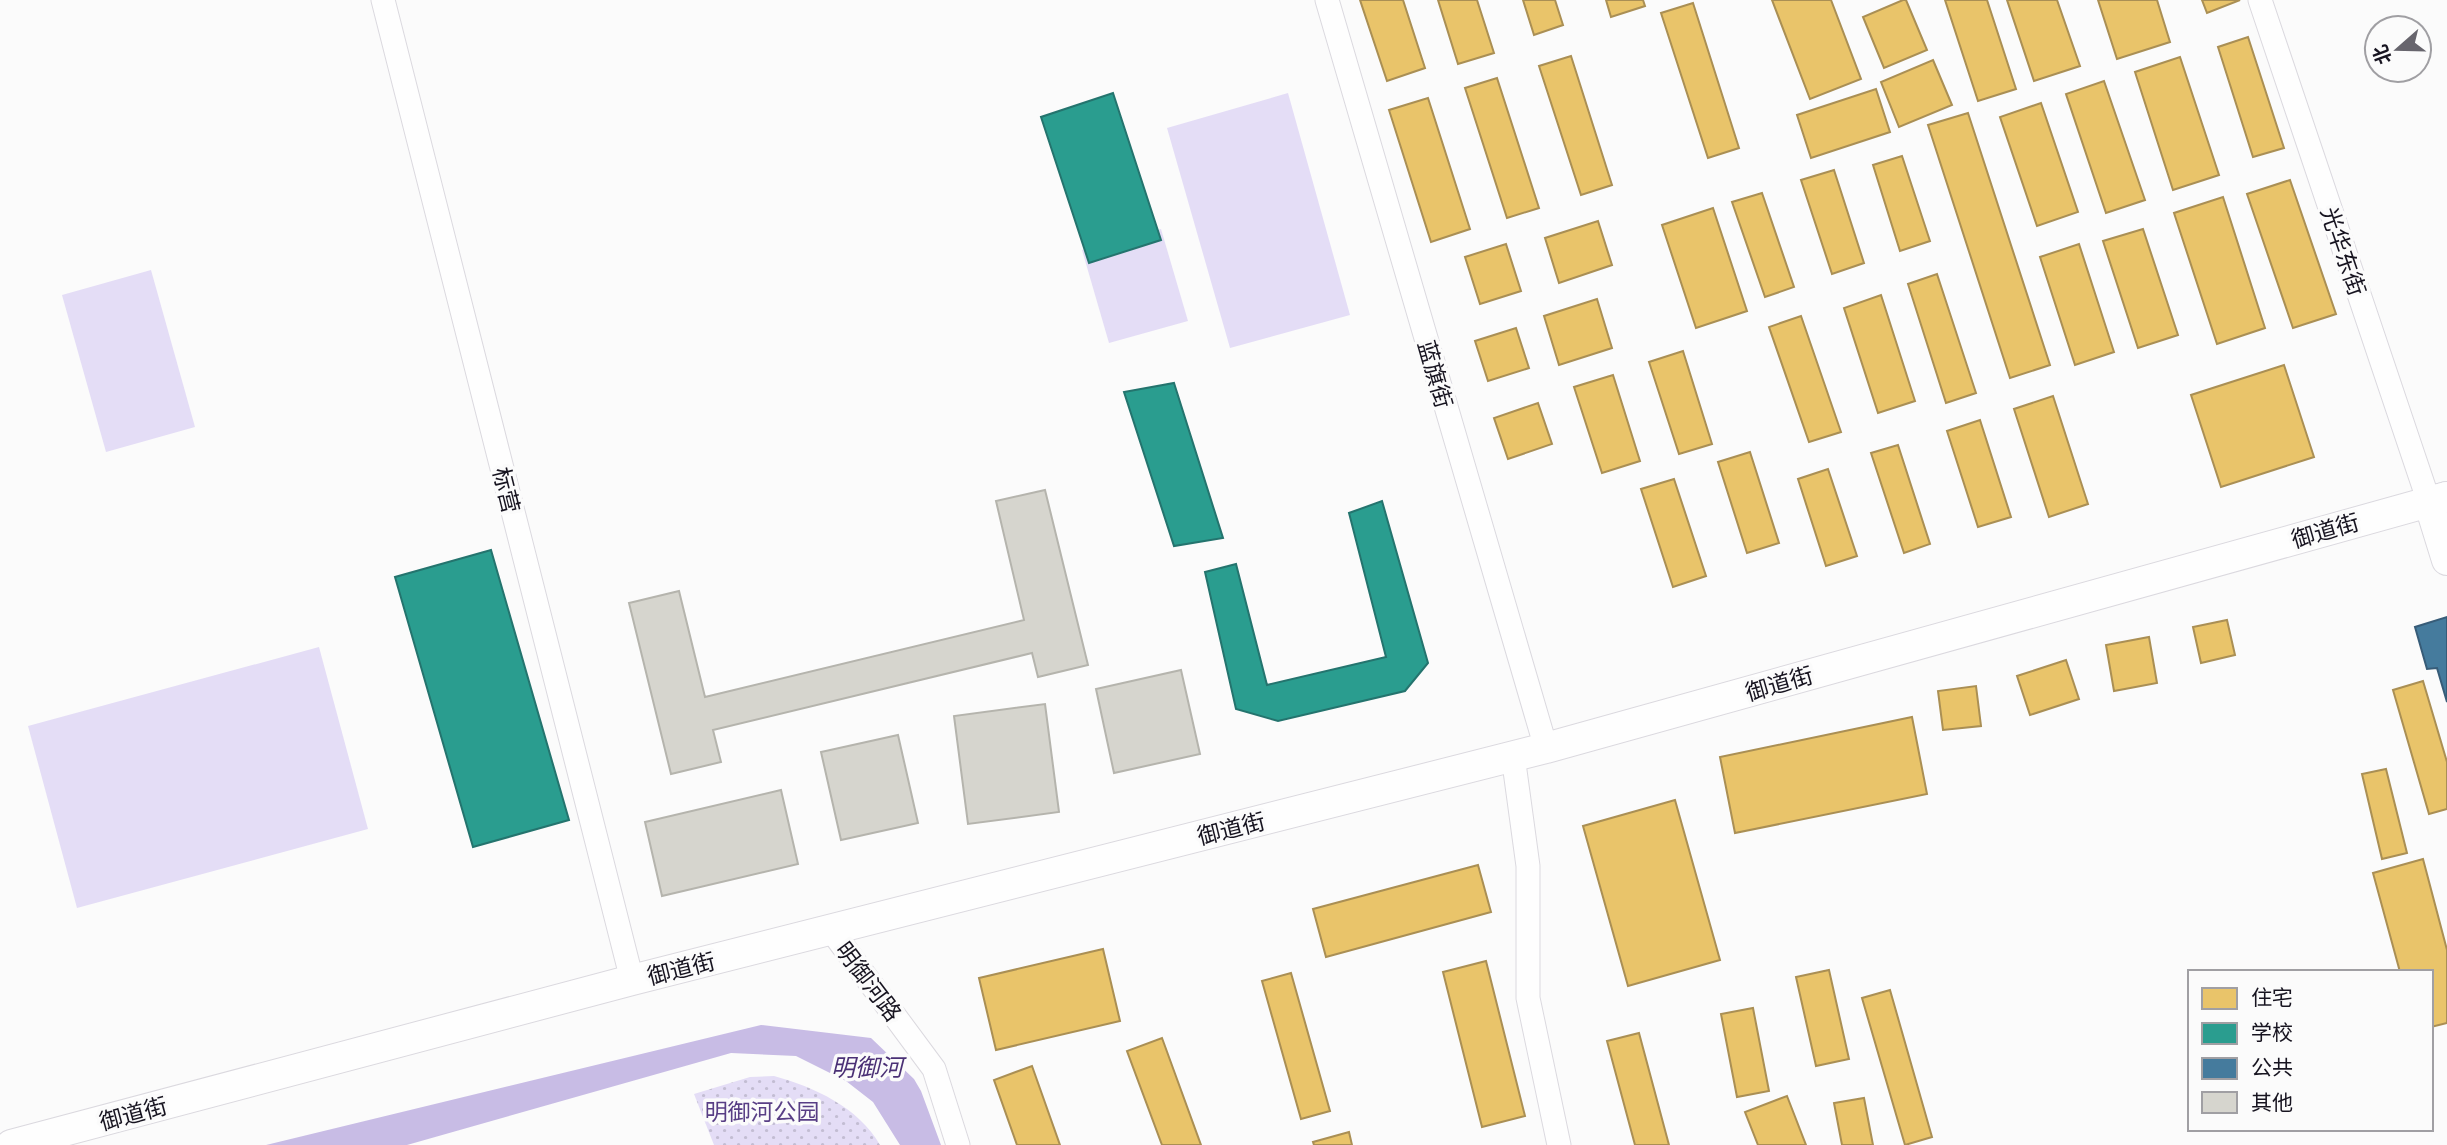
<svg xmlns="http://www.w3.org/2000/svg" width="2447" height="1145" viewBox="0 0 2447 1145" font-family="'Golos Text','Noto Sans SC',sans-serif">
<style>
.grass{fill:url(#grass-dots)}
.pitch{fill:#e4ddf6}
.water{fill:#c8bce5}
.homes{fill:#e9c46a;stroke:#aa8f54;stroke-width:2}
.schools{fill:#2a9d8f;stroke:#24746e;stroke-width:2}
.public{fill:#457b9d;stroke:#375c78;stroke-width:2}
.building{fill:#d6d5ce;stroke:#b5b4ad;stroke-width:2}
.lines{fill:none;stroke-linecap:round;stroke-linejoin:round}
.minor-casing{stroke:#dbd9df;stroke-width:25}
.major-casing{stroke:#dbd9df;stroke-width:32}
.minor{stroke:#fefefe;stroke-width:23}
.major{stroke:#fefefe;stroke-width:30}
.labels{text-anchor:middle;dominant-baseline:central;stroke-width:7;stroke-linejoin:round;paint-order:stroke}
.street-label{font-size:23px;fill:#171420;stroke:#fbfbfb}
.park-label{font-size:23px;fill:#583e85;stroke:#fbfbfb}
.water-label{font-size:24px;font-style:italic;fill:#4a3075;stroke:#fbfbfb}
</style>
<defs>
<pattern id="grass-dots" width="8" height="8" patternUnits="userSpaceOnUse" patternTransform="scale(1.75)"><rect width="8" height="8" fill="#e4ddf6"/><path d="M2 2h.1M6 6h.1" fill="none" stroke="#c3bdd3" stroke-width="1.8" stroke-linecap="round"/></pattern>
</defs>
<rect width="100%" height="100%" fill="#fbfbfb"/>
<!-- grass -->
<path class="grass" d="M774,1076C814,1087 858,1107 880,1145H714L694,1094L750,1077Z"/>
<!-- pitch -->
<g class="pitch">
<polygon points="1288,93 1350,315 1230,348 1167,128"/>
<polygon points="1161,229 1188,321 1109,343 1082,250"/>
<polygon points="151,270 195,427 106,452 62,295"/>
<polygon points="319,647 368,829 77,908 28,726"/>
</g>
<!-- water -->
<polygon class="water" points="761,1025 871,1038 914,1079 921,1091 941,1145 900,1145 873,1102 846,1081 796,1056 731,1053 407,1145 266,1145"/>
<!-- homes -->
<g class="homes">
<polygon points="1360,0 1403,0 1425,68 1387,81"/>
<polygon points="1438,0 1477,0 1494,53 1458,64"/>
<polygon points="1523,0 1555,0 1563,25 1534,35"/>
<polygon points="1606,0 1643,0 1645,6 1611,17"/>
<polygon points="1772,0 1831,0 1861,79 1810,99"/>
<polygon points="1903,0 1906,0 1927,50 1884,68 1863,17"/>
<polygon points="1945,0 1987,0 2016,89 1978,101"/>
<polygon points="2007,0 2057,0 2080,66 2034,81"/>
<polygon points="2098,0 2157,0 2170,42 2117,59"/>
<polygon points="2202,0 2240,0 2207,13"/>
<polygon points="1693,3 1739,148 1708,158 1661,13"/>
<polygon points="2248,37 2284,148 2253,157 2218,47"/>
<polygon points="1571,56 1612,185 1581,195 1539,66"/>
<polygon points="2180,57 2219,175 2173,190 2135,72"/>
<polygon points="1933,60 1952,105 1899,127 1881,82"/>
<polygon points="1497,78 1539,208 1507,218 1465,88"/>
<polygon points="2104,81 2145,200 2106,213 2066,94"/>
<polygon points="1876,89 1890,132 1811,158 1797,115"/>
<polygon points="1428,98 1470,229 1431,242 1389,110"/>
<polygon points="2041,103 2078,212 2037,226 2000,117"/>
<polygon points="1968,113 2050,365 2010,378 1928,125"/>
<polygon points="1902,156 1930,241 1900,251 1873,165"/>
<polygon points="1834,170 1864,263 1832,274 1801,180"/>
<polygon points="2290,180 2336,314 2293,328 2247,194"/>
<polygon points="1762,193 1794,287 1765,297 1732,202"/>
<polygon points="2223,197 2265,328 2217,344 2174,213"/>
<polygon points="1713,208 1747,311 1696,328 1662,225"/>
<polygon points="1598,221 1612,265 1559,283 1545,238"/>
<polygon points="2143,229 2178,335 2138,348 2103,241"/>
<polygon points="1506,244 1521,291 1480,304 1465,257"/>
<polygon points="2079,244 2114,352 2075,365 2040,257"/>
<polygon points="1937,274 1976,393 1946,403 1908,284"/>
<polygon points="1881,295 1915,401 1878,413 1844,308"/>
<polygon points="1597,299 1612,348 1559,365 1544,316"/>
<polygon points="1801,316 1841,432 1809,442 1769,327"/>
<polygon points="1516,328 1529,368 1488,381 1475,341"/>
<polygon points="1683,351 1712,444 1679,454 1649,362"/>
<polygon points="2284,365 2314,457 2221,487 2191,395"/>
<polygon points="1613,375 1640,461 1602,473 1574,387"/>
<polygon points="2053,396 2088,504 2049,517 2014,409"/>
<polygon points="1538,403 1552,444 1508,459 1494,418"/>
<polygon points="1980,420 2011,517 1978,527 1947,431"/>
<polygon points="1898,445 1930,544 1904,553 1871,453"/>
<polygon points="1750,452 1779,543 1747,553 1718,462"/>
<polygon points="1828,469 1857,556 1826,566 1798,479"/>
<polygon points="1674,479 1706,576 1673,587 1641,489"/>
<polygon points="2227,620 2235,655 2201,663 2193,627"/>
<polygon points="2149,637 2157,683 2114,691 2106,645"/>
<polygon points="2066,660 2079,699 2030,715 2017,676"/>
<polygon points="2423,681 2447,762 2447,809 2429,814 2393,690"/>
<polygon points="1976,686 1981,726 1943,730 1938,691"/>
<polygon points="1912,717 1927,794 1735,833 1720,757"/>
<polygon points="2386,769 2407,853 2382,859 2362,774"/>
<polygon points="1675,800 1720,960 1628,986 1583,826"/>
<polygon points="2423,859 2447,950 2447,1023 2431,1027 2431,972 2400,972 2373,873"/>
<polygon points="1478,865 1491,912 1326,957 1313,909"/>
<polygon points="1103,949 1120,1021 996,1050 979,978"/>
<polygon points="1486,961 1525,1116 1482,1127 1443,972"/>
<polygon points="1829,970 1849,1059 1816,1066 1796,977"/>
<polygon points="1291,973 1330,1111 1301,1119 1262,981"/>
<polygon points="1890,990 1932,1137 1905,1145 1862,998"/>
<polygon points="1753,1008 1769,1091 1737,1097 1721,1014"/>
<polygon points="1639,1033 1669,1145 1635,1145 1607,1041"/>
<polygon points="1162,1038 1201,1145 1162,1145 1127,1051"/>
<polygon points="1032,1066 1060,1145 1017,1145 994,1080"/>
<polygon points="1787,1096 1806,1145 1758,1145 1745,1112"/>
<polygon points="1864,1098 1873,1145 1842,1145 1834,1103"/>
<polygon points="1349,1132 1352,1145 1314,1145 1313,1142"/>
</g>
<!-- schools -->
<g class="schools">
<polygon points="1113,93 1161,240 1089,263 1041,117"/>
<polygon points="1174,383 1223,538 1174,546 1124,392"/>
<polygon points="1382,501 1428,663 1405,691 1278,721 1236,709 1205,572 1236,564 1267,685 1386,657 1349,513"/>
<polygon points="491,550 569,820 473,847 395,577"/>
</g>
<!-- public -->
<polygon class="public" points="2447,617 2447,702 2437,668 2427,669 2415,627"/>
<!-- building -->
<g class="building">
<polygon points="1045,490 1088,665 1038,677 1032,653 713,730 721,762 671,774 629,603 679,591 705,697 1024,620 996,501"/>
<polygon points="1181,670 1200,754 1114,773 1096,689"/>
<polygon points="1045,704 1059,812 968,824 954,716"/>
<polygon points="898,735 918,823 841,840 821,752"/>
<polygon points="781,790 798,864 662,896 645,822"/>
</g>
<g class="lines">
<defs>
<g id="minor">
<polyline points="383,0 632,980"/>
<polyline points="1327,0 1546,748"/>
<polyline points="2260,0 2434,517"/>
<polyline points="1513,756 1528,866 1528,998 1559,1145"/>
<polyline points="831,930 934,1069 958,1145"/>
</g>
<g id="major">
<polyline points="2447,497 2429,502 2447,560"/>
<polyline points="11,1145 632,980 1546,748 2447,497"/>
</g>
</defs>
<!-- minor casing -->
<use href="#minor" class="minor-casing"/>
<!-- major casing -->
<use href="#major" class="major-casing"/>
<!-- minor -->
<use href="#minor" class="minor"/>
<!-- major -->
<use href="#major" class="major"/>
</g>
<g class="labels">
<!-- street labels -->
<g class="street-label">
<text transform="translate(2344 251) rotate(71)">光华东街</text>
<text transform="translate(1436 374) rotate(74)">蓝旗街</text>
<text transform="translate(507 490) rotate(76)">标营</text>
<text transform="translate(2325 530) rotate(-16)">御道街</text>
<text transform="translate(1779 683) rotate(-16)">御道街</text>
<text transform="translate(1231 828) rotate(-14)">御道街</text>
<text transform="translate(681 968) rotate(-14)">御道街</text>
<text transform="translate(869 981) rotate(53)">明御河路</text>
<text transform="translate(133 1113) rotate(-15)">御道街</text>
</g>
<!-- park labels -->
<g class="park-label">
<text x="762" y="1111">明御河公园</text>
</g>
<!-- water labels -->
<g class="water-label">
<text x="867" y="1066">明御河</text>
</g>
</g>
<!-- legend -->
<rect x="2188" y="970" width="245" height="161" fill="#fbfbfb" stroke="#a09fa3" stroke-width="2"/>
<rect x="2202" y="988" width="35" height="21" fill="#e9c46a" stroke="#a09fa3" stroke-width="2"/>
<text x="2251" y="1005" font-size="21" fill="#171420">住宅</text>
<rect x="2202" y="1023" width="35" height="21" fill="#2a9d8f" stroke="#a09fa3" stroke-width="2"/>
<text x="2251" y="1040" font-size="21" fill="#171420">学校</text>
<rect x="2202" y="1058" width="35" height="21" fill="#457b9d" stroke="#a09fa3" stroke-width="2"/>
<text x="2251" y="1075" font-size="21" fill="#171420">公共</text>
<rect x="2202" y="1092" width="35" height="21" fill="#d6d5ce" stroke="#a09fa3" stroke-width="2"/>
<text x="2251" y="1110" font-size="21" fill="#171420">其他</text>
<!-- north arrow -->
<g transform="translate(2398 49) rotate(250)"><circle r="33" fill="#fbfbfb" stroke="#a09fa3" stroke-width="2"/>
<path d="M0-5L12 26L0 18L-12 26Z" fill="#67656d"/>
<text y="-10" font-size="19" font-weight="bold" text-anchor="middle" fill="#171420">北</text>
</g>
</svg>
